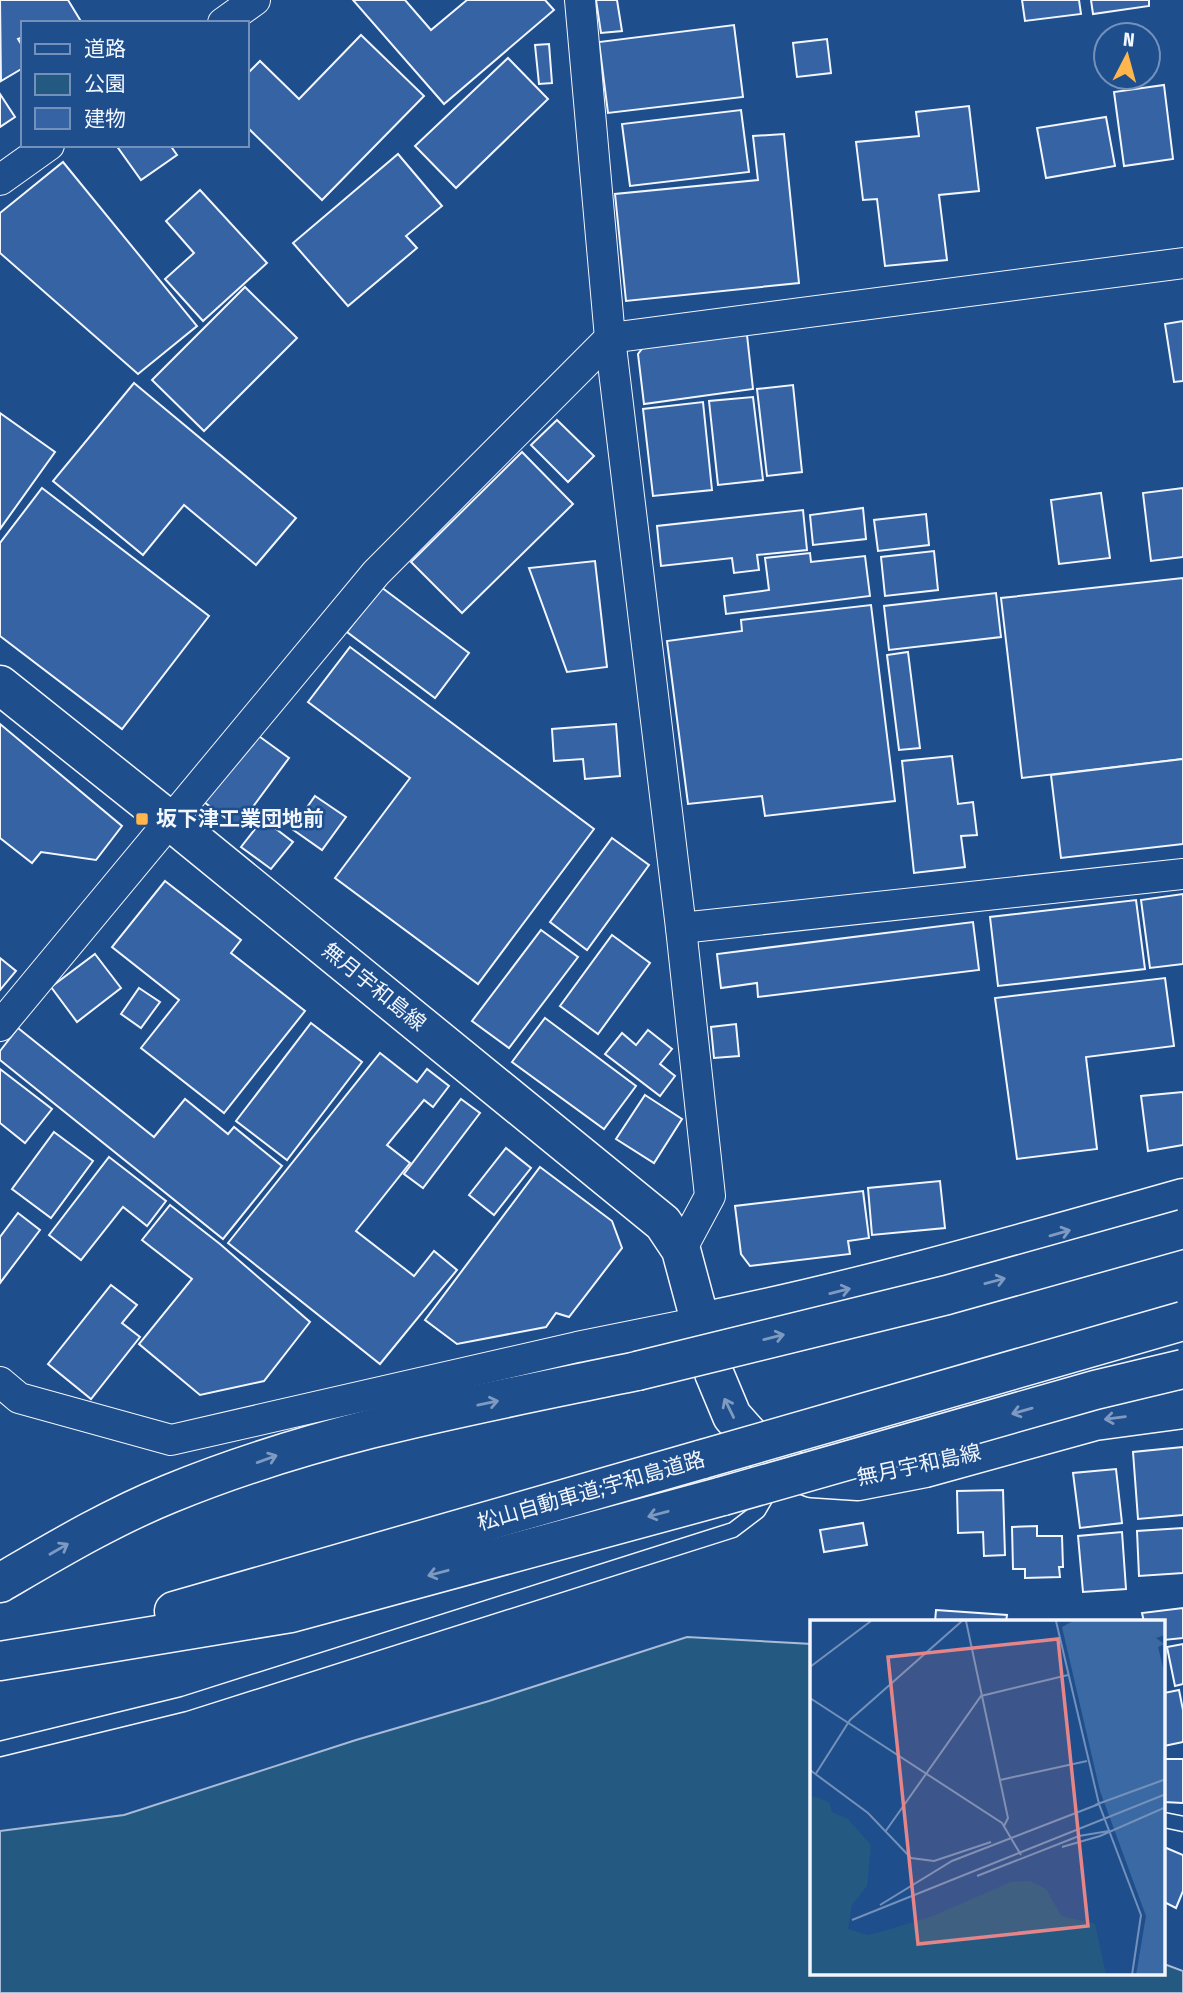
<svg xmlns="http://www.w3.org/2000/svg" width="1183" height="1993" viewBox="0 0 1183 1993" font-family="'Fira Sans Condensed','Noto Sans JP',sans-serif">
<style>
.green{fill:#245a82;stroke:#a8bbd7;stroke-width:2}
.building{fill:#3563a3;stroke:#f2f6ff;stroke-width:2}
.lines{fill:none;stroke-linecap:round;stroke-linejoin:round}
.service-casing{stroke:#f2f6ff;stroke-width:17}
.minor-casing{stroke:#f2f6ff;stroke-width:32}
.secondary-casing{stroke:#f2f6ff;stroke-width:41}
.motorway-casing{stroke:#f2f6ff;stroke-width:41}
.service{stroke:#1f4e8c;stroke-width:14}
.minor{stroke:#1f4e8c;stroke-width:30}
.secondary{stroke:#1f4e8c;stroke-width:38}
.motorway{stroke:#1f4e8c;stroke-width:38}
.motorway-bridge-casing{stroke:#f2f6ff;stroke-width:41;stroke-linecap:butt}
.motorway-bridge{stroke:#1f4e8c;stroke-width:38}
.oneway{stroke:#7e9ac0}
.poi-dot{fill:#ffb74d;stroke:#1f4e8c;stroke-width:2.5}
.labels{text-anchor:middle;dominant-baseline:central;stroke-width:5;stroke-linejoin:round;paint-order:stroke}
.poi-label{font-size:21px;font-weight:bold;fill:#f2f6ff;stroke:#1f4e8c;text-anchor:start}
.street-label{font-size:21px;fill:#f2f6ff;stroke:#1f4e8c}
.inset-road{fill:none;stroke:#7391ba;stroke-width:2}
.view{fill:#e38589;fill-opacity:0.15;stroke:#e38589;stroke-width:3.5}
.inset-edge{fill:none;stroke:#f2f6ff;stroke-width:3.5}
</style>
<rect width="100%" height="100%" fill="#1f4e8c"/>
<!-- green -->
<polygon class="green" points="687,1637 812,1644 812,1974 1164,1974 1164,1964 1183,1971 1183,1993 0,1993 0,1831 124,1815 356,1740 489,1701"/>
<!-- building -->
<g class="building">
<polygon points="0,0 68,0 82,23 23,23 23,37 18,39 23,47 23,68 1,81"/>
<polygon points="353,0 405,0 431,30 467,0 545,0 554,10 444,104"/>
<polygon points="596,0 617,0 622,31 601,33"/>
<polygon points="1022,0 1079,0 1081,14 1025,21"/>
<polygon points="1091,0 1149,0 1149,6 1093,14"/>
<polygon points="734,25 743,97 608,113 599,42"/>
<polygon points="361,35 424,96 322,200 247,127 247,74 260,61 299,99"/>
<polygon points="827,39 831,73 797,77 793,43"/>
<polygon points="549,44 552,83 539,84 535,45"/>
<polygon points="508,58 548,99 456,188 415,146"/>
<polygon points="1164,85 1173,159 1124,166 1114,92"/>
<polygon points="0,94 15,117 0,127"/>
<polygon points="969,106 979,191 939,195 947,260 885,266 877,199 863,200 856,142 919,136 916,112"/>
<polygon points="741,110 749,172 630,186 622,124"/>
<polygon points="1106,117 1115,166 1046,178 1037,128"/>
<polygon points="784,134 799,283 626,301 615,194 758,180 753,136"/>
<polygon points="116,145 170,145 177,155 141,180"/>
<polygon points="398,154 442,206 406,236 417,248 348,306 293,243"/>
<polygon points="63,162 197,326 138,374 0,253 0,213"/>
<polygon points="200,190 267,263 203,321 165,279 194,253 166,221"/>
<polygon points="245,287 297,338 204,431 152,380"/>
<polygon points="1183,321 1183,381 1174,382 1165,324"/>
<polygon points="747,335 753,389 644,404 638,354 645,345"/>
<polygon points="134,383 296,518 256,565 184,505 143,555 53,481"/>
<polygon points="793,385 802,472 767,476 757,389"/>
<polygon points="753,397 763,480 718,485 709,401"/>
<polygon points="703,402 712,490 653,496 643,409"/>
<polygon points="0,413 55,452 0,529"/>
<polygon points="557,420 594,456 568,482 531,445"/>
<polygon points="522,452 573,504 462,613 411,562"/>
<polygon points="42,488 209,616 122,729 0,636 0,543"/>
<polygon points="1183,488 1183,557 1151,561 1143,493"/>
<polygon points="1101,493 1110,558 1059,564 1051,500"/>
<polygon points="863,508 866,539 813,545 810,515"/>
<polygon points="803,510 807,550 757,555 759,570 734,573 732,558 661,566 657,526"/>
<polygon points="926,514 929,545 878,551 874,520"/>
<polygon points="934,551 938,590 885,596 881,557"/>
<polygon points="810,553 811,562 865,556 870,596 726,614 724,596 769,590 765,558"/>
<polygon points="595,561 607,667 567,672 529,568"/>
<polygon points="1183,578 1183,759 1022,778 1001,598"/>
<polygon points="381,587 469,653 435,698 347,632"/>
<polygon points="996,593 1001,637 889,650 884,606"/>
<polygon points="871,605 895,801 765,816 762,796 688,804 667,641 742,631 741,620"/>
<polygon points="350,647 594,829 478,984 335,878 410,778 308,702"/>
<polygon points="908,652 920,748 899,750 887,655"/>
<polygon points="0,724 122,826 96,860 41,852 32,863 0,838"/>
<polygon points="616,724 620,776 585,779 583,759 554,761 552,729"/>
<polygon points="256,734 289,758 238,827 204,802"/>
<polygon points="952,756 958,804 973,802 977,835 961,836 965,867 914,873 902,761"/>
<polygon points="1183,759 1183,844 1061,858 1051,775"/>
<polygon points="315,796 346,817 322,850 292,829"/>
<polygon points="263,819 293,842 271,869 241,847"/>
<polygon points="612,838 649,865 587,950 550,922"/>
<polygon points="165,881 241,940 231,953 305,1011 224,1113 141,1048 179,1000 112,947"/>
<polygon points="1183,894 1183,964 1150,968 1141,900"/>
<polygon points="1136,900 1145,969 998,986 990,917"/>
<polygon points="973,922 979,970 758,997 757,983 721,988 717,954"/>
<polygon points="541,930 578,957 509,1048 472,1021"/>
<polygon points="612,935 650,963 598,1034 560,1006"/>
<polygon points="95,954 121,988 77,1022 51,987"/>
<polygon points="0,958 16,971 0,990"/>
<polygon points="1165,978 1174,1046 1086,1057 1097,1149 1017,1159 995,998"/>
<polygon points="139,988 160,1002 141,1028 121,1014"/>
<polygon points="545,1018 636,1086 604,1129 512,1062"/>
<polygon points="311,1023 362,1062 287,1160 236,1121"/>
<polygon points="736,1024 739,1056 714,1058 711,1027"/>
<polygon points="18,1028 154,1137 185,1099 228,1134 234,1127 282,1166 223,1239 0,1060 0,1051"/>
<polygon points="648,1030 672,1049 660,1064 675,1076 660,1096 605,1054 622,1033 636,1045"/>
<polygon points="380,1053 417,1082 427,1069 449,1086 433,1107 424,1100 387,1145 410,1163 356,1231 414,1276 434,1251 457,1270 380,1364 228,1243"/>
<polygon points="0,1069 52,1109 25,1143 0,1123"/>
<polygon points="1183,1092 1183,1145 1148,1151 1141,1096"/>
<polygon points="645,1095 682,1119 654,1163 616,1139"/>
<polygon points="461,1099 480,1113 423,1188 404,1174"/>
<polygon points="54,1132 93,1161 51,1218 12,1189"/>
<polygon points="506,1148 531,1168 494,1215 469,1195"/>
<polygon points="109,1157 166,1201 147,1226 123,1207 81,1260 49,1235"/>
<polygon points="540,1167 612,1221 622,1248 569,1317 556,1313 546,1327 457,1344 425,1320"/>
<polygon points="940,1181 945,1228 872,1235 868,1188"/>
<polygon points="863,1191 869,1238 848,1241 850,1254 750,1266 741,1254 735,1206"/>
<polygon points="170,1205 220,1244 310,1322 264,1381 200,1395 139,1344 192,1279 142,1240"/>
<polygon points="18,1213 40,1230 0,1283 0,1237"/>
<polygon points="111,1285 137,1305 122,1323 140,1337 91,1399 48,1364"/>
<polygon points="1183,1447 1183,1515 1138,1519 1133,1452"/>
<polygon points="1116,1469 1122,1523 1080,1528 1073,1473"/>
<polygon points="1003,1490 1005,1555 984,1556 983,1532 958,1533 957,1491"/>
<polygon points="863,1523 867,1545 824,1552 820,1530"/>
<polygon points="1037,1526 1037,1536 1062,1536 1063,1567 1059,1567 1060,1577 1025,1578 1025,1569 1013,1569 1012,1527"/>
<polygon points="1183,1528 1183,1573 1139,1576 1137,1531"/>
<polygon points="1122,1532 1126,1589 1083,1592 1078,1536"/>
<polygon points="1183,1608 1183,1638 1164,1640 1164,1622 1144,1622 1142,1613"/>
<polygon points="936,1610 1007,1615 1006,1622 935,1622"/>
<polygon points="1183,1644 1183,1684 1175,1686 1167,1647"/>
<polygon points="1179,1690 1183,1710 1183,1742 1164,1746 1164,1693"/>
<polygon points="1164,1759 1183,1759 1183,1803 1164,1802"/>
<polygon points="1164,1847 1183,1855 1183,1891 1176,1908 1164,1902"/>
</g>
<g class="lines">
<defs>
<g id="service">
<polyline points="0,1749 184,1704 733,1530 758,1511 771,1489"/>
<polyline points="1164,1820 1183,1824"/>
</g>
<g id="minor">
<polyline points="580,0 610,338 681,928 710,1196 681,1250"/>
<polyline points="223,23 255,0"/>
<polyline points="0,180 49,145"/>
<polyline points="681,928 1183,874"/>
<polyline points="0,1026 376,573 610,338 1183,263"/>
<polyline points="0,1382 19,1398 171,1440 577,1347 701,1322"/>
</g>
<g id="secondary">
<polyline points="0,685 169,820 663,1223 681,1250 714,1373 732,1416 773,1462 812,1478 858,1481 925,1468 1095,1421 1183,1409"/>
<path d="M701,1322C864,1289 1023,1243 1183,1198"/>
</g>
<g id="motorway">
<path d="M0,1583C55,1551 110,1518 169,1494C319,1432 479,1404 637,1371"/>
<polyline points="174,1611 703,1459"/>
<polyline points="0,1661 291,1613 723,1496"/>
</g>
</defs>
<!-- service casing -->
<use href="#service" class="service-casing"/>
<!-- minor casing -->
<use href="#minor" class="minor-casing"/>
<!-- secondary casing -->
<use href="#secondary" class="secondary-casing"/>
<!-- motorway casing -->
<use href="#motorway" class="motorway-casing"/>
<!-- service -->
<use href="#service" class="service"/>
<!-- minor -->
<use href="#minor" class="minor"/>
<!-- secondary -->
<use href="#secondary" class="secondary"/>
<!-- motorway -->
<use href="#motorway" class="motorway"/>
<defs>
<g id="motorway-bridge">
<polyline points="637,1371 947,1295 1183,1229"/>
<polyline points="703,1459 1183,1321"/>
<polyline points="723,1496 1095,1390 1183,1369"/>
</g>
</defs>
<!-- motorway-bridge casing -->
<use href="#motorway-bridge" class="motorway-bridge-casing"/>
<!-- motorway-bridge -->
<use href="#motorway-bridge" class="motorway-bridge"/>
</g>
<!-- one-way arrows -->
<defs><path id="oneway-shaft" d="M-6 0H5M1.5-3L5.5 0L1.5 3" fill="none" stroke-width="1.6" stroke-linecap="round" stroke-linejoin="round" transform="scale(1.75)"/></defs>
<g class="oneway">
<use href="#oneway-shaft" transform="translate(1060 1233) rotate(-16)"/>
<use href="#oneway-shaft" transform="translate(995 1281) rotate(-15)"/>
<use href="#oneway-shaft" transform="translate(840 1291) rotate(-14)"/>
<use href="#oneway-shaft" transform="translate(774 1337) rotate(-14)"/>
<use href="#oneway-shaft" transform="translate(488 1403) rotate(-12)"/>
<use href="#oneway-shaft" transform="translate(729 1408) rotate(-116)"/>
<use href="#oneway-shaft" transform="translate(1022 1411) rotate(164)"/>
<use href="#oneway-shaft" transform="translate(1115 1418) rotate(173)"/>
<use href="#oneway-shaft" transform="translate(267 1459) rotate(-20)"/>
<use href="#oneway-shaft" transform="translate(658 1514) rotate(165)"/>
<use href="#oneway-shaft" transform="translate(59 1549) rotate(-30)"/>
<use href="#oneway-shaft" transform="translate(438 1573) rotate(165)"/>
</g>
<!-- markers -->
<rect class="poi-dot" x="135" y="812" width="14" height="14" rx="3.5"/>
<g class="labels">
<!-- poi labels -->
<g class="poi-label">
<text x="156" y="819">坂下津工業団地前</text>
</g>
<!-- street labels -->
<g class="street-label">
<text transform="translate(374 987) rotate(39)">無月宇和島線</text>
<text transform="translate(919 1465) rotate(-12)">無月宇和島線</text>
<text transform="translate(591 1491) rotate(-16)">松山自動車道;宇和島道路</text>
</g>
</g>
<!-- overview -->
<g transform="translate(810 1620)">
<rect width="355" height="355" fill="#1f4e8c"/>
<path d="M0,175L19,182L22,192L38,199L61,225L57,266L42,285L38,309L57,315L71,312L123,296L201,262L220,261L236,269L251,296L285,304L296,355H0Z" fill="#245a82"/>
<path d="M263,1H355V15L346,18L354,24L348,27L356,59L355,355H326L336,296L290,171L252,7Z" fill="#3b69a3"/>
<path class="inset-road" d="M156,1L198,198L194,206M246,1L289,184L331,295L322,355M0,47L61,1M0,78L192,203L211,235M0,150L58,193L101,238L124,241L181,222M5,155L40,100L152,1M190,160L277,141M285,185L356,159M75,212L171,76L258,55M252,227L290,216L356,187M167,256L269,216L299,211M70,285L142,241L289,184M42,300L356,174"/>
<path class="view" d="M248,19L278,306L108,324L78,37Z"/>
<rect width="355" height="355" class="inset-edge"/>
</g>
<!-- legend -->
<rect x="21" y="21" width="228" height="126" fill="#1f4e8c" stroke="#7391ba" stroke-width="2"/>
<rect x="35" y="44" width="35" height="10" fill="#1f4e8c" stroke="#7391ba" stroke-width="2"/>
<text x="84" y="56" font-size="21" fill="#f2f6ff">道路</text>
<rect x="35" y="74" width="35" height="21" fill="#245a82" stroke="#7391ba" stroke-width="2"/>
<text x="84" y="91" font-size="21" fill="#f2f6ff">公園</text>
<rect x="35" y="108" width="35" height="21" fill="#3563a3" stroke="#7391ba" stroke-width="2"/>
<text x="84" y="126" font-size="21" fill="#f2f6ff">建物</text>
<!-- north arrow -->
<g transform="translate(1127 56) rotate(6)"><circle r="33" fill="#1f4e8c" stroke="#7391ba" stroke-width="2"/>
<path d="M0-5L12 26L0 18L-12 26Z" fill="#ffb74d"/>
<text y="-10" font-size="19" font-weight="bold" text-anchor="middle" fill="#f2f6ff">N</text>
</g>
</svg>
